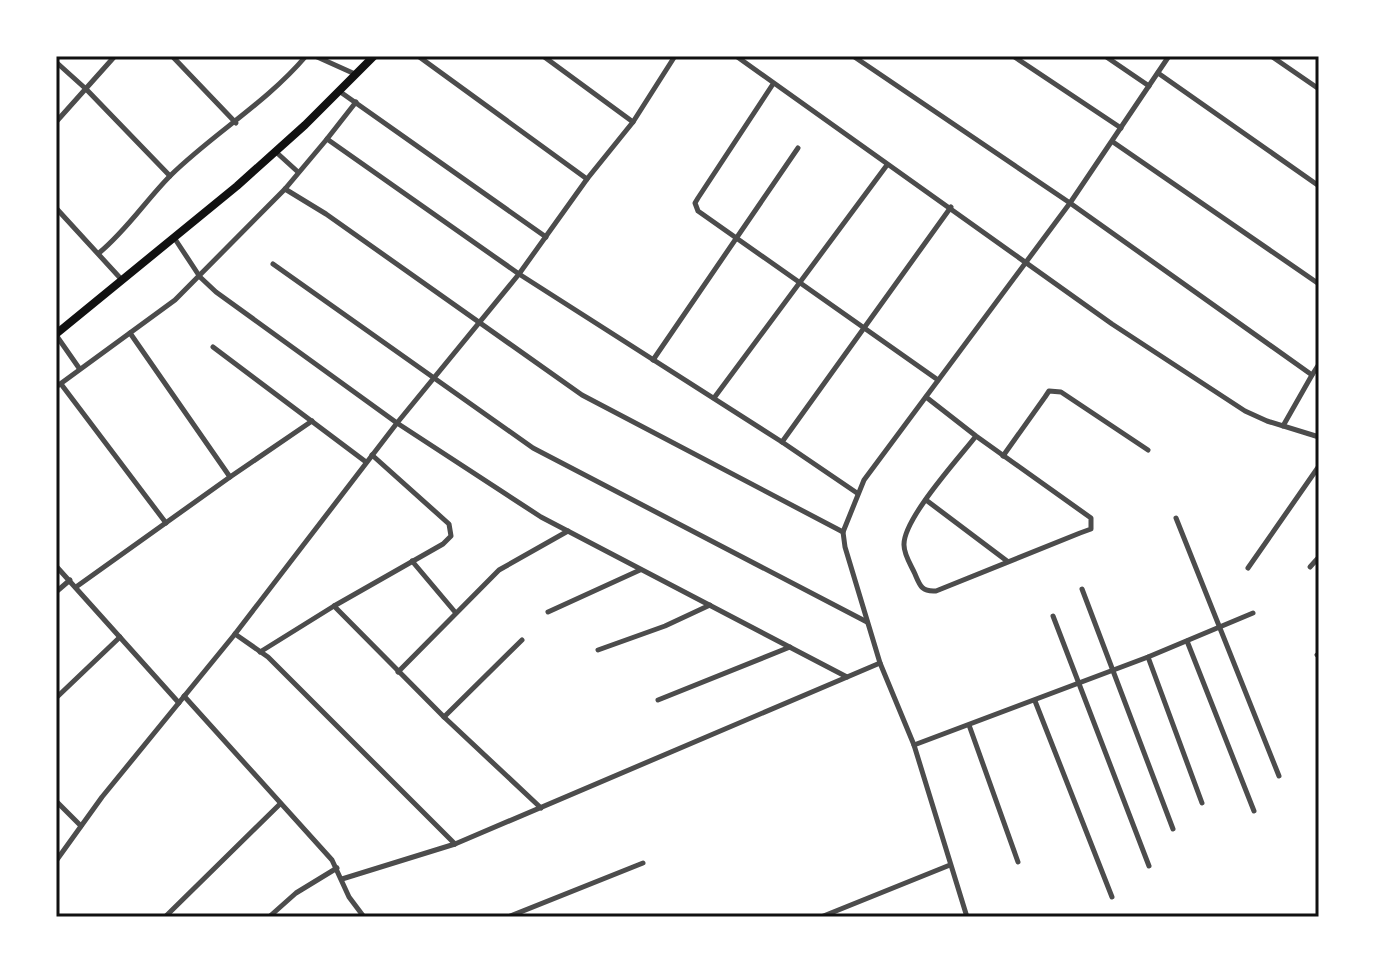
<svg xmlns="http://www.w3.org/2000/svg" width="1375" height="973" viewBox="0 0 1375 973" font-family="Karla,sans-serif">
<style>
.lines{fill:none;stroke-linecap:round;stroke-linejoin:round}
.minor{stroke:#4c4c4c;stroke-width:5}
.primary{stroke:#111;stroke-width:8}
.neatline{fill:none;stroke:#111;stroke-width:3}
</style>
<rect width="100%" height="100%" fill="#fff"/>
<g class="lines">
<!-- minor -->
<g class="minor">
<polyline points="172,56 236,123"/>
<polyline points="315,56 355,74"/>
<polyline points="418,56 587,179"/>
<polyline points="543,56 633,122"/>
<polyline points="736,56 1112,324 1245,411 1267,421 1319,437"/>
<polyline points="853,56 1070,203 1312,375 1283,426"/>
<polyline points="1013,56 1121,128"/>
<polyline points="1105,56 1149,86"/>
<polyline points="1271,56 1319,89"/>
<polyline points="56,62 86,89 170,176"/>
<polyline points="1158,73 1319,186"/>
<polyline points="773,84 698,198 695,203 698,211 938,380"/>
<polyline points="339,91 546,237"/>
<polyline points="356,102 327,139 519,274 782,442 857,493"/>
<polyline points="56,122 115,56"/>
<polyline points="1113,142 1319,284"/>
<polyline points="276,152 298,172"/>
<polyline points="285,189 326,214 582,395 843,532"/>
<polyline points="56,208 122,280"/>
<polyline points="175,239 200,277 216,292 397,423 541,517 847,677"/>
<path d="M99,253C127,230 146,200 171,175C214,133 266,103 306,56"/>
<polyline points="273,264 533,448 867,622"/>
<polyline points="130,333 230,477"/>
<polyline points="56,335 79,368"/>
<polyline points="213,347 366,462"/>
<polyline points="653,360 798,148"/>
<polyline points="1312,375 1319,364"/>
<polyline points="61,384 166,523"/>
<polyline points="56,387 175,300 285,189 327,139"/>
<path d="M926,397L976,436L1091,518V529L1080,533L936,591C922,592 920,586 915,574C911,565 904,555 904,545C903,519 959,458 976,436"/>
<polyline points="714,398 887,165"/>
<polyline points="782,442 951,207"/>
<polyline points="1003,456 1045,397 1049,391 1061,392 1148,450"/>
<polyline points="926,500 1007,561"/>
<polyline points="1176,518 1279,776"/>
<polyline points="412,561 455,612"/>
<polyline points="56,566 179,703"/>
<polyline points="1310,567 1319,557"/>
<polyline points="1248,568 1319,466"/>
<polyline points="76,587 230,477 312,421"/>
<polyline points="1082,589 1173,829"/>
<polyline points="56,592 70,580"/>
<polyline points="334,606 444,717 541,808"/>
<polyline points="548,612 640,570"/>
<polyline points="1053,616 1149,866"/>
<polyline points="235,634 268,657 455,844"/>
<polyline points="1187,641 1254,811"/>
<polyline points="598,650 665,626 710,605"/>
<polyline points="260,652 334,606 443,544 451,536 449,524 372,455"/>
<polyline points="1317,655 1319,654"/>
<polyline points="1148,657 1202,803"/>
<polyline points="398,672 499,570 568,531"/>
<polyline points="184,696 332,860 349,897 364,917"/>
<polyline points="56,698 120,637"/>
<polyline points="658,700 790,647"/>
<polyline points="1035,701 1112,897"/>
<polyline points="444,717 522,640"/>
<polyline points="969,725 1018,862"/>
<polyline points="914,745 1148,657 1253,613"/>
<polyline points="56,801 81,826"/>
<polyline points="56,861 102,797 235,634 397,423 519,274 587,179 633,122 675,56"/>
<polyline points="342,879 455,844 880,663"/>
<polyline points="165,917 280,804"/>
<polyline points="269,917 296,893 337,868"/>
<polyline points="508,917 643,863"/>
<polyline points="821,917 950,865"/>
<polyline points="967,917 914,745 880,663 845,547 843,532 864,480 1070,203 1169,56"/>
</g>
<!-- primary -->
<polyline class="primary" points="56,334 237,186 305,125 374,56"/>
</g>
<!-- border -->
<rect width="1375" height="973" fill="none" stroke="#ffffff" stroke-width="116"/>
<rect x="58" y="58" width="1259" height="857" class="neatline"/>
</svg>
